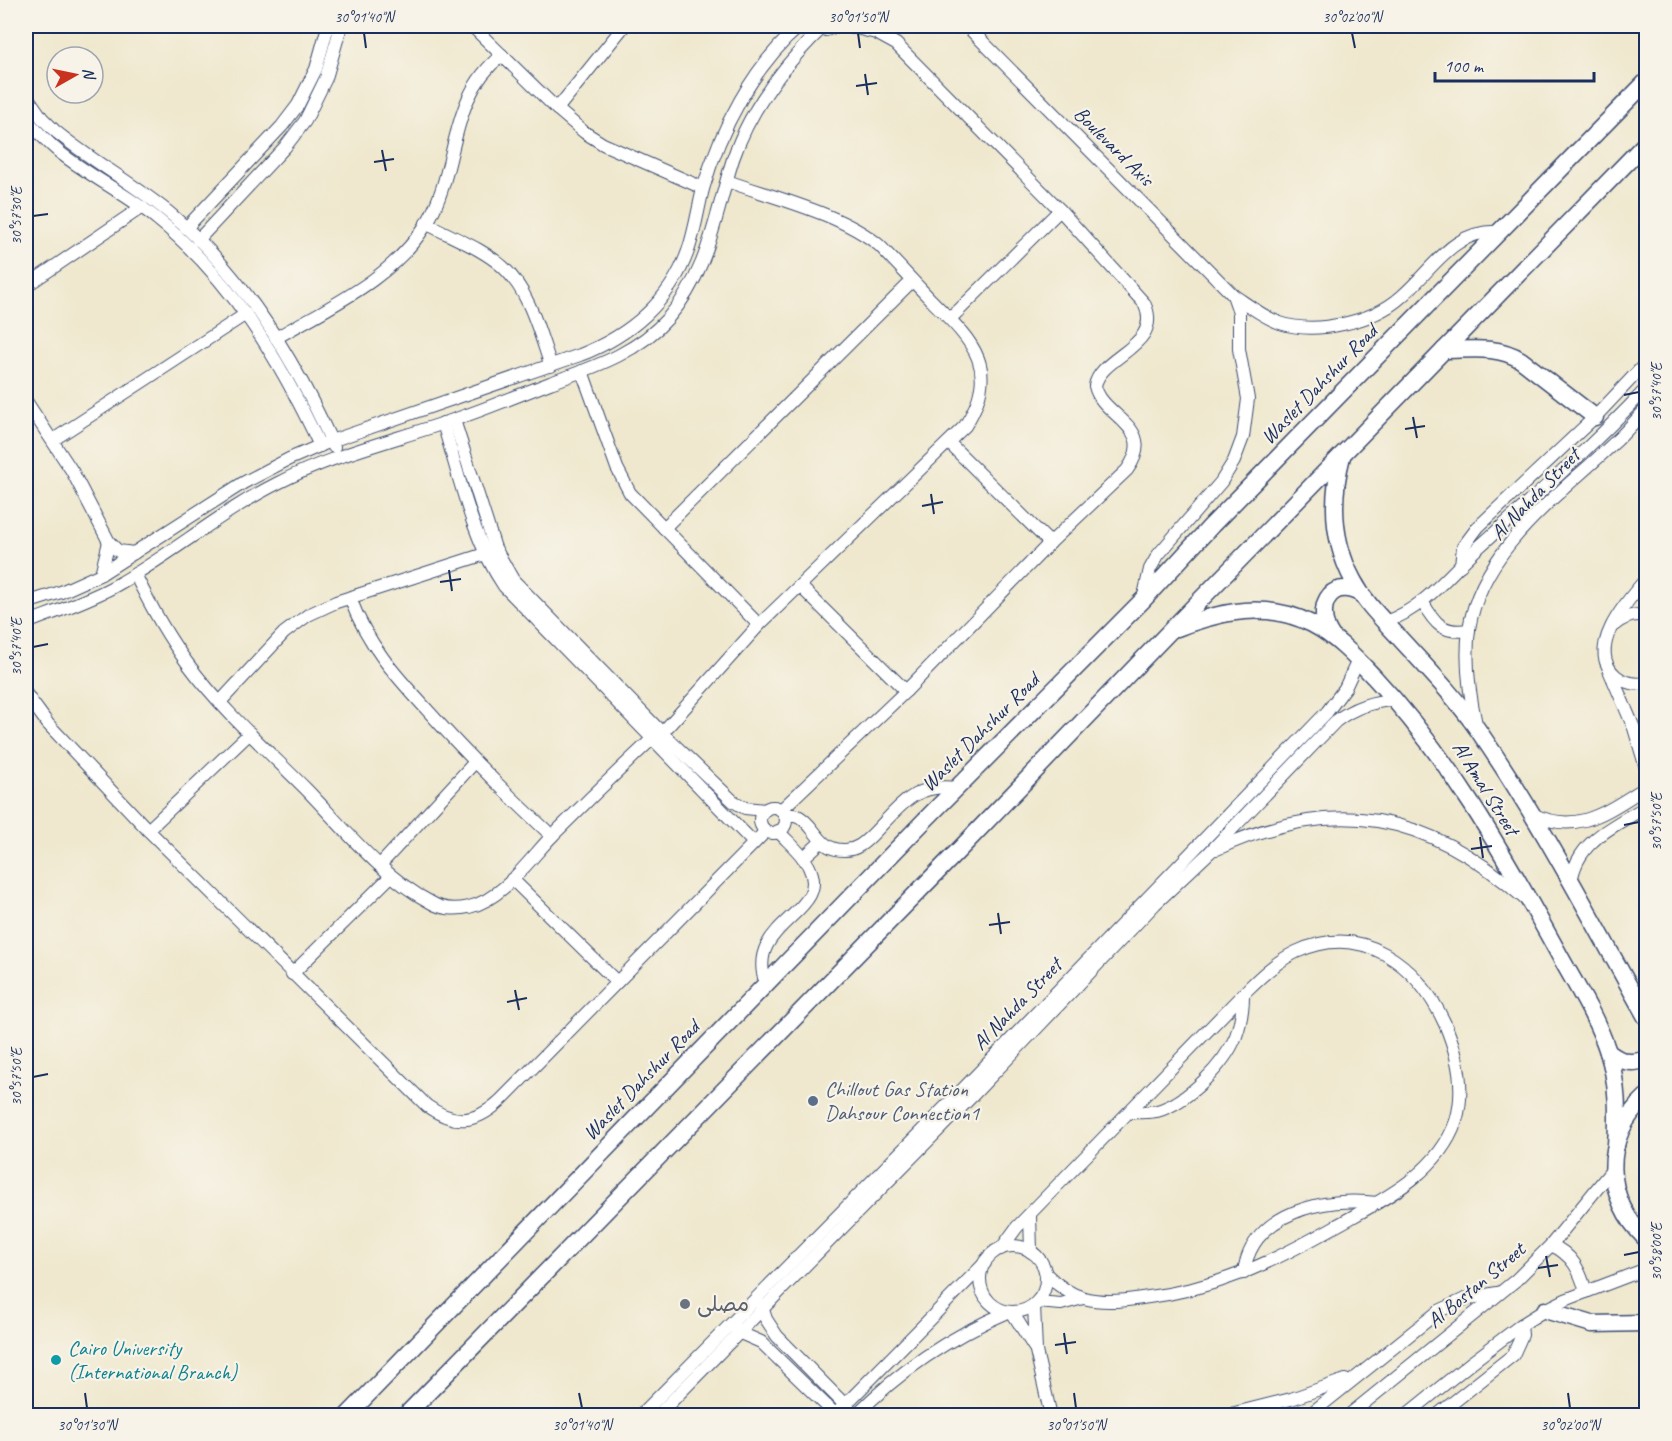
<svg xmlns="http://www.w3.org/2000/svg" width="1672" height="1441" viewBox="0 0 1672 1441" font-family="Caveat,'Playpen Sans Arabic',sans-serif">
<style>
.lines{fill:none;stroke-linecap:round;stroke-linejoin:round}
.minor-casing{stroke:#3b4b6f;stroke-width:14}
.major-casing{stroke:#3b4b6f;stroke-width:19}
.minor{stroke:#fff;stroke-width:12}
.major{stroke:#fff;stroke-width:16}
.ticks{fill:none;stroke:#1b2f5e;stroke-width:2}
.service-dot{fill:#5c6f8a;stroke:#f7f3e8;stroke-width:2}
.worship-dot{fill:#6b7280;stroke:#f7f3e8;stroke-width:2}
.culture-dot{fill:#0f9aa8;stroke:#f7f3e8;stroke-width:2}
.labels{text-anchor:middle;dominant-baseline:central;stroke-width:4.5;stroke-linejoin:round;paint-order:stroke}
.street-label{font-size:21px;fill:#1b2f5e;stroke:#f7f3e8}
.service-label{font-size:21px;fill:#4e5e75;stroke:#f7f3e8;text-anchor:start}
.worship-label{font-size:21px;fill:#5b616d;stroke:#f7f3e8;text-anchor:start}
.culture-label{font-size:21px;fill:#0d838f;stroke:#f7f3e8;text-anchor:start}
.neatline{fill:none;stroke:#1b2f5e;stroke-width:2}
.ticks-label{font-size:15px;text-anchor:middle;fill:#1b2f5e}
</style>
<rect width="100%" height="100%" fill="#f7f3e8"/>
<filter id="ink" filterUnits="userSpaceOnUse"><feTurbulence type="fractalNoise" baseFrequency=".0167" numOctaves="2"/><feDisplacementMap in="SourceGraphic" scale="12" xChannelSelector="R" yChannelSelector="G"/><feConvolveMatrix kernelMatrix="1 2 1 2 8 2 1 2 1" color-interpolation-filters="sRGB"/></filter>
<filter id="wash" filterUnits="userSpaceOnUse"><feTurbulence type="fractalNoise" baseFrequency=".008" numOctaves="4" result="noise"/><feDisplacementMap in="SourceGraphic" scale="24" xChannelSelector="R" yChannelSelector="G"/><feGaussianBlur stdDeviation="1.35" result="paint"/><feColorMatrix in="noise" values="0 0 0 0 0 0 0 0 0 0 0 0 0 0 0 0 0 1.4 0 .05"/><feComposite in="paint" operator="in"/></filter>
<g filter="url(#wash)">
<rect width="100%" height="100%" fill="#efe8ce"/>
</g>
<g filter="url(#ink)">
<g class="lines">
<defs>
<g id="minor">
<polyline points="472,26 557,109 584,132 603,144 703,188"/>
<polyline points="816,26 826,30 837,26"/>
<path d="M967,26L1233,295C1248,305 1263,317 1280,323C1316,335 1373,322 1401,297C1434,269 1452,229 1500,232"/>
<path d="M26,95L42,118L54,130C91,161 135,184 173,216C245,277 296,362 334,447"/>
<polyline points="557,109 624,26"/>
<path d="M26,119C36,130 46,141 58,151C89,176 125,193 156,218C231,278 280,360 320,446"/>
<path d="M426,223C451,237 482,248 503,267C530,292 539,332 551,366"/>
<polyline points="186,228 282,126 298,105 316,69 328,26"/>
<polyline points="198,240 285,147 305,121 326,78 341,26"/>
<polyline points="26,286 142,207"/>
<polyline points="950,319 1060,210"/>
<path d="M276,338C330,306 393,279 427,223C460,167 447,98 502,55"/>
<polyline points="582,371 617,468 630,493 759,625"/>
<polyline points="26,401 72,471 109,542 118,551 134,553"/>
<polyline points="454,420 495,548 513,580 662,733 733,801 745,808 765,810"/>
<path d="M443,423C459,476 473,541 504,586L754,843"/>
<polyline points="53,440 246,314"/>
<polyline points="949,443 1050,543"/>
<polyline points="664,528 912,281"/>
<polyline points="1461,565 1463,547 1478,527 1595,417 1646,363"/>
<polyline points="101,574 109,542"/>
<path d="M135,574C150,605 167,636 188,664C222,710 266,749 306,789C344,828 381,876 430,902C441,909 456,910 469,907C503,900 531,857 554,834C586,802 619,770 652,739"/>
<path d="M1646,579C1627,601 1584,649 1616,676C1624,683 1636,685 1646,683"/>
<polyline points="801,587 906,691"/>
<path d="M350,598C368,646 396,676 430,713C468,756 509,796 552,836"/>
<polyline points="1143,600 1150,569 1158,555 1221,482 1234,461 1243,437 1248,399 1239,349 1239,312 1233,295"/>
<path d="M26,603L61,592L101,574L243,483L289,459L331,441L580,355C629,336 670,302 688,251C695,231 698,209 703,189C720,130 753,66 800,26"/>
<path d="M1423,603C1435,624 1443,634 1469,630"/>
<path d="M1385,622C1426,608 1449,573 1480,546C1537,495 1594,444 1646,389"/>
<path d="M26,623C55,612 85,602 113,587C170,556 220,512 278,483C334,454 396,440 456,419C488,408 519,395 550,383C594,367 636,354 668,318C709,272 715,215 733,159C750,109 784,65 821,29"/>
<path d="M1614,625C1624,617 1634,613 1646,616"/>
<polyline points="1609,670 1634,728 1646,768"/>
<path d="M26,694L48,724L148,830L427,1106C454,1125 475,1124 500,1101L766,831"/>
<polyline points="220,702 284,633 308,615 336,602 485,554"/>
<path d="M1476,724C1469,693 1465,660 1469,629C1482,547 1560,495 1615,442C1626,432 1636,420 1646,409"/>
<path d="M662,733L759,625L965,426C1002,368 972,341 931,300C914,282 897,264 880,246C842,214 775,198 727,181"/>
<circle cx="773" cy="820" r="13"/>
<path d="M781,810L906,691L1050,543L1127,470C1159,426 1102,418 1095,386C1100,355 1165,346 1144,303L1060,210L896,44L876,33L848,26"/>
<path d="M1532,814C1578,836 1607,811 1645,788"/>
<path d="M784,815C789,815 793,814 798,816C816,825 818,851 845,850C856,850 864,843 872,835C899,808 914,782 956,788"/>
<polyline points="148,830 250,733"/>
<path d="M1217,849C1334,795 1427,812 1524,898"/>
<polyline points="803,858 821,842"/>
<polyline points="380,865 474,763"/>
<polyline points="512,879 617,982"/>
<path d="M1571,883C1576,841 1614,826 1646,807"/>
<polyline points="292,974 391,876"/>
<path d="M766,984C743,922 833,914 809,867C803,854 788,842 778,831"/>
<path d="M1129,1112C1139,1112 1148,1113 1157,1111C1187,1103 1225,1064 1236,1036C1241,1022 1243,1009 1243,995"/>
<polyline points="1030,1215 1031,1252"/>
<path d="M1551,1245C1572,1254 1580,1270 1586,1292"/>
<circle cx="1013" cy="1279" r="33"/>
<path d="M1001,1249L1017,1227L1246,991C1261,976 1277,961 1296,952C1363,921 1418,965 1445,1024C1458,1055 1466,1088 1456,1121C1438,1174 1382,1200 1336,1226C1271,1263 1218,1289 1142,1298C1124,1301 1102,1303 1084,1298C1069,1294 1057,1285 1046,1274"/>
<path d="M1244,1273C1251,1212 1326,1196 1377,1203"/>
<polyline points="1037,1302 1061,1304 1083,1298"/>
<polyline points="1034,1305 1036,1351 1051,1416"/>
<polyline points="762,1307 766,1319 777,1336 850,1410"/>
<polyline points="1012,1312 1034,1347"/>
<polyline points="734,1327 738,1332 761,1342 837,1416"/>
<polyline points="640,1416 965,1087 1327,712 1345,688 1358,660"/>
<path d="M657,1416L973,1095L1155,904L1210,852L1336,721C1354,707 1372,701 1395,700"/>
<polyline points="834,1416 985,1263"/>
<path d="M855,1416C900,1370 949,1337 1008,1312"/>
<polyline points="1223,1416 1291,1399 1345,1380"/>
<polyline points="1308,1416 1439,1311 1465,1299 1497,1293"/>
<polyline points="1348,1416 1516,1280 1551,1245 1613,1169"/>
<polyline points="1405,1416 1472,1362 1521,1325 1545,1310 1565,1300 1646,1269"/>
<polyline points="1436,1416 1513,1355 1522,1335 1521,1325"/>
</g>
<g id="major">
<path d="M1444,350C1470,350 1497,345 1521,360L1595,417"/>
<path d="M1342,456C1331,498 1332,541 1353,580C1364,601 1379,616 1395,633C1423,664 1454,695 1478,730C1541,821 1592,920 1646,1017"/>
<path d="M1177,628C1222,611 1267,601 1312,624C1337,637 1355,657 1374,677C1449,757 1502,851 1555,947C1573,981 1596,1015 1608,1052C1618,1083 1618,1114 1616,1146"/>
<path d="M1331,635C1314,610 1329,576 1361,594"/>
<path d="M1608,1052C1621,1062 1631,1065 1646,1059"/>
<path d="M1646,1097C1601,1138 1604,1198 1646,1239"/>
<polyline points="1545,1310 1592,1324 1646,1323"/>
<polyline points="347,1416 924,821 1143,600 1212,525 1646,82"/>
<polyline points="405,1416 956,853 1170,631 1646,143"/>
</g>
</defs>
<!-- minor casing -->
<use href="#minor" class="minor-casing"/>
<!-- major casing -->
<use href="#major" class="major-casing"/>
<!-- minor -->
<use href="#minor" class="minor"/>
<!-- major -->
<use href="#major" class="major"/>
</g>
</g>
<!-- ticks -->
<path class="ticks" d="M364,33L366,48M858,33L860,48M1352,33L1355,48M865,74L868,95M856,86L877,83M382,150L386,171M374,162L394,159M33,216L48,214M1624,395L1639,392M1413,417L1417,438M1405,429L1425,426M931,494L934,514M922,506L943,502M449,570L452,591M440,582L461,579M33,647L48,644M1624,825L1639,822M1480,837L1483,858M1471,849L1492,846M998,913L1001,934M989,925L1010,922M515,990L519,1010M507,1002L527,998M33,1077L48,1074M1624,1255L1639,1252M1546,1256L1550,1277M1538,1268L1558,1265M1064,1333L1067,1354M1055,1345L1076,1342M85,1393L87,1408M579,1393L582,1408M1074,1393L1076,1408M1568,1393L1570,1408"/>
<!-- markers -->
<circle class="service-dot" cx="813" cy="1101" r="6"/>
<circle class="worship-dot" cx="685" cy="1304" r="6"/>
<circle class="culture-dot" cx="56" cy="1360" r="6"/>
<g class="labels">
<!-- street labels -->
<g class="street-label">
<text transform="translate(1114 146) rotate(45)">Boulevard Axis</text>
<text transform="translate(1319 384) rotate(-46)">Waslet Dahshur Road</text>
<text transform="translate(1535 494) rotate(-46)">Al Nahda Street</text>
<text transform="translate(980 732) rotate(-45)">Waslet Dahshur Road</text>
<text transform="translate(1486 788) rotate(58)">Al Amal Street</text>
<text transform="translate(1017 1004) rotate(-46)">Al Nahda Street</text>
<text transform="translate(641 1080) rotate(-46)">Waslet Dahshur Road</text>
<text transform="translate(1476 1285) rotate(-40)">Al Bostan Street</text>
</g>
<!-- service labels -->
<g class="service-label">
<text x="825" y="1089">Chillout Gas Station<tspan x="825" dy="24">Dahsour Connection1</tspan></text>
</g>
<!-- worship labels -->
<g class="worship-label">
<text x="697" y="1304">مصلى</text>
</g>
<!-- culture labels -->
<g class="culture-label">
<text x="68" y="1348">Cairo University<tspan x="68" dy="24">(International Branch)</tspan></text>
</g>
</g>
<!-- margin -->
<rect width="1672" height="1441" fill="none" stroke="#f7f3e8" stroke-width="66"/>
<!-- north arrow -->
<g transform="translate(75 75) rotate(81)"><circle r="28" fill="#f7f3e8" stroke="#9fa5b1" stroke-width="1.5"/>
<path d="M0-4.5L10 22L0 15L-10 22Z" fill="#c8321e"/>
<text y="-9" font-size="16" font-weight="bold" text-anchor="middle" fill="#1b2f5e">N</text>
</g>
<!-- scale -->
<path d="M1435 72v9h159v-9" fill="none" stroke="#1b2f5e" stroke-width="3"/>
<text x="1444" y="72" font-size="18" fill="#1b2f5e" stroke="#f7f3e8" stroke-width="4.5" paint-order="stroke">100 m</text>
<rect x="33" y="33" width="1606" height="1375" class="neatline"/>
<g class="ticks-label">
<text x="364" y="22">30°01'40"N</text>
<text x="858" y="22">30°01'50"N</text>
<text x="1352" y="22">30°02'00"N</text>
<text transform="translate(16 216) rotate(-90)" y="5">30°57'30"E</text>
<text transform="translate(1656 392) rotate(-90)" y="5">30°57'40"E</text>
<text transform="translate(16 647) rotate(-90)" y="5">30°57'40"E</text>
<text transform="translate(1656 822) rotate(-90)" y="5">30°57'50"E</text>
<text transform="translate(16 1077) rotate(-90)" y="5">30°57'50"E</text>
<text transform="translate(1656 1252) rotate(-90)" y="5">30°58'00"E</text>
<text x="87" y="1430">30°01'30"N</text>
<text x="582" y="1430">30°01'40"N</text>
<text x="1076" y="1430">30°01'50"N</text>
<text x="1570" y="1430">30°02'00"N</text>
</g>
</svg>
